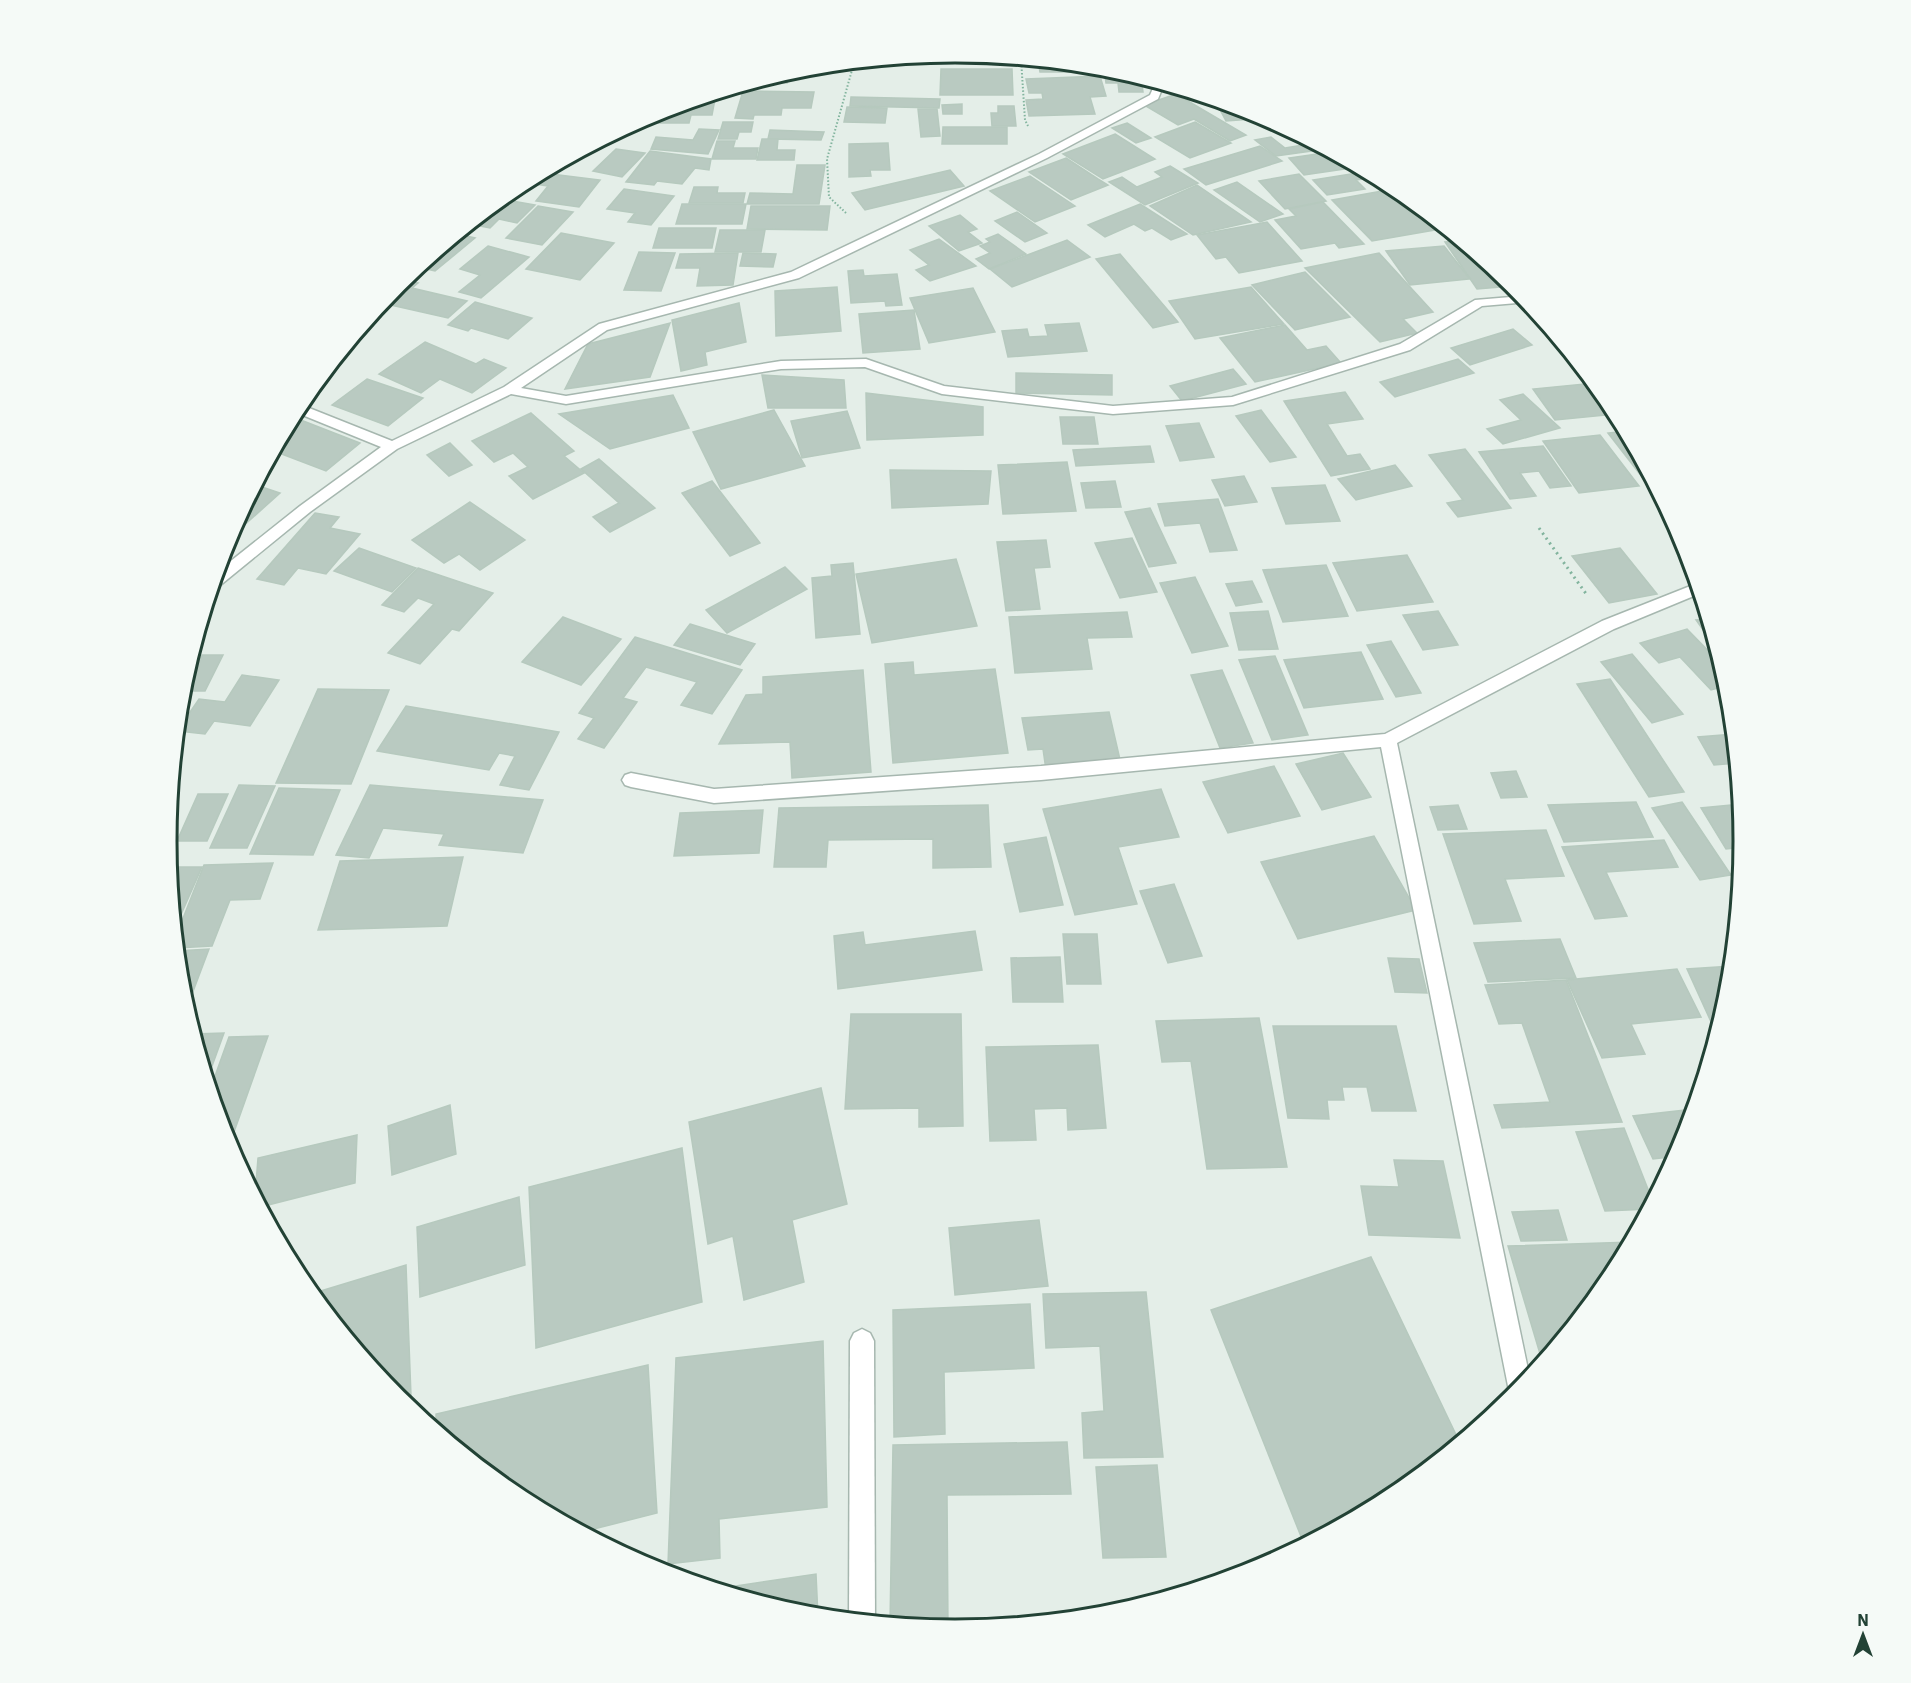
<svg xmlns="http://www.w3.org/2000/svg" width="1911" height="1683" viewBox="0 0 1911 1683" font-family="'IBM Plex Sans',sans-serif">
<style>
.building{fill:#b9cac1;stroke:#b6c9be;stroke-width:1.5}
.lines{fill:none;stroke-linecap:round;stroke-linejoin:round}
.minor-casing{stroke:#a6b7af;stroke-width:3}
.path-far1{stroke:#82b49e;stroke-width:2;stroke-dasharray:1.5 2;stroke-linecap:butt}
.path{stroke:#82b49e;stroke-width:3;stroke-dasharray:2 4;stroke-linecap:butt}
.minor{fill:#fff;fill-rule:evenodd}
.rim{fill:none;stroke:#224235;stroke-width:3}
</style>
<rect width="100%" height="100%" fill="#e4eee8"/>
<!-- building -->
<g class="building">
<polygon points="944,54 942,62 888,59"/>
<polygon points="1038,61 1096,66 1097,72 1040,72"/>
<polygon points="941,69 1012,69 1013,95 940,95"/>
<polygon points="795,70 787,83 759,81"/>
<polygon points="1105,75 1141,77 1143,92 1119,92 1118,83 1106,83"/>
<polygon points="1100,76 1106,96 1090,97 1095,114 1029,116 1026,100 1043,99 1042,93 1029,93 1026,79"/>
<polygon points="743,91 814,92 811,108 782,108 781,115 754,115 753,119 735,118"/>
<polygon points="1176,94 1246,135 1230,141 1194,119 1178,125 1144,105"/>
<polygon points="851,97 940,99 939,108 850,106"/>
<polygon points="697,99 715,99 712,115 691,115 689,123 636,123 654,112"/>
<polygon points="1227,103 1258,113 1268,118 1226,121 1217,104"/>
<polygon points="962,104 962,114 943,114 942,105"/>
<polygon points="998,106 1014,106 1016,126 992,126 991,113 998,113"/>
<polygon points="847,107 887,108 885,123 844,122"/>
<polygon points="918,109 937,109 940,136 921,137"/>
<polygon points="723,122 753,122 751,132 739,132 737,139 718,139"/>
<polygon points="1195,122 1231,143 1190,158 1155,137"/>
<polygon points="1127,123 1151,138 1136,143 1112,128"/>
<polygon points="943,127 1007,127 1007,144 942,144"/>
<polygon points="699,129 719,130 708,154 651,149 656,137 693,140"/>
<polygon points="770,130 824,132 821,140 768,139"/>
<polygon points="1115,134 1155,159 1103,179 1063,154"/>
<polygon points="1271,137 1285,148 1315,143 1326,149 1276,156 1255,140"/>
<polygon points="762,139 778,139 777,150 795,150 794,160 757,160"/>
<polygon points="717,141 735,141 733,148 758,148 756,159 712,159"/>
<polygon points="888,143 890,170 870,170 871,176 849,177 849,144"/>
<polygon points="1260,146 1282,161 1206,185 1184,169"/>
<polygon points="616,149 645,153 622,177 593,171"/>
<polygon points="650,151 711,159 709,170 695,168 682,184 657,181 654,185 626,182"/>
<polygon points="1331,152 1358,167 1304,175 1289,158"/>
<polygon points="1066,158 1098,179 1108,185 1071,200 1029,172"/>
<polygon points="797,165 825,165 819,204 747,204 750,193 793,194"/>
<polygon points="1170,166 1198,183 1145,205 1109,182 1122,177 1137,187 1162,177 1155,172"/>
<polygon points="950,170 964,186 865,210 852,193"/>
<polygon points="543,173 600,180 579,207 536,201 548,186 534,184"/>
<polygon points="1357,173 1363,179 1356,180 1365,189 1327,195 1313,180"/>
<polygon points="1299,174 1326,201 1285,209 1259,181"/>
<polygon points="1030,176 1075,206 1035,222 990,191"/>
<polygon points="1237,182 1283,214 1260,222 1214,190"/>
<polygon points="1197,185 1251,222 1193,235 1150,206"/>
<polygon points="1392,185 1394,186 1425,211 1419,212"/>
<polygon points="694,187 718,187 717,193 745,193 743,203 689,203"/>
<polygon points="624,189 674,196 651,225 628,222 635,213 607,209"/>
<polygon points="1393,189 1435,230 1372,241 1332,200"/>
<polygon points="501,199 535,205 517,223 499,219 490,228 470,224"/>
<polygon points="1323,202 1364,244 1339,248 1335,243 1301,249 1275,220 1296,216 1289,209"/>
<polygon points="682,204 746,204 742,224 676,224"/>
<polygon points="1140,204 1187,234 1171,240 1152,228 1145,231 1134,224 1105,237 1088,225"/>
<polygon points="538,206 573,212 542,245 506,238"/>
<polygon points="751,206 830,206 827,230 747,229"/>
<polygon points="1017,212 1047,233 1025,242 995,221"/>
<polygon points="960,215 977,229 968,232 982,243 959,251 929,226"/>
<polygon points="1267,222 1302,261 1239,273 1226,257 1216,259 1197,235"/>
<polygon points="659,228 716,228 712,248 653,248"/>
<polygon points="720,230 765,230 761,252 715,252"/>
<polygon points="561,233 614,243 580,280 526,269"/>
<polygon points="458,234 475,238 435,271 418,267"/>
<polygon points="998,234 1026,254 989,269 976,259 990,253 980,246 990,242 986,239"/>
<polygon points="939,239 976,266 930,281 916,270 929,265 910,250"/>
<polygon points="1067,240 1090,257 1012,287 990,269"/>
<polygon points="1461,241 1514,284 1524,296 1520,296 1513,286 1477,289 1445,242"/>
<polygon points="488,246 529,257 481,298 459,292 480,275 460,269"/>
<polygon points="1444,246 1470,279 1410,285 1386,251"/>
<polygon points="639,252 675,253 661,291 624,290"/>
<polygon points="738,253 733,285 697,286 700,268 676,268 680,254"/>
<polygon points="743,253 776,254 773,267 740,266"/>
<polygon points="1379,253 1433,312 1403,319 1417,333 1380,342 1305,268"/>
<polygon points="1120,254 1178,322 1153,328 1096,259"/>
<polygon points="863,270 864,276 897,274 902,305 886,306 885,301 851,303 848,271"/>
<polygon points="1305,272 1350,317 1295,330 1252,285"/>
<polygon points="402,280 418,283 412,288 467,301 448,318 382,303"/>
<polygon points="837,287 841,331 776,336 775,291"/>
<polygon points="1251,287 1284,324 1195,339 1169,301"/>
<polygon points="973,288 995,332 929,343 910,298"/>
<polygon points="475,302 532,318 508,339 471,328 468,331 448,325"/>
<polygon points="739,303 746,342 705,352 707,365 681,371 672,320"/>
<polygon points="914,310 920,349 863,353 859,314"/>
<polygon points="670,323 650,377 565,389 588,344"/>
<polygon points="1079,323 1087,351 1008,357 1002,331 1027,329 1029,337 1048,336 1045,325"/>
<polygon points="1285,325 1307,350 1326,346 1341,363 1255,382 1220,338"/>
<polygon points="1513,329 1532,345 1470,365 1451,348"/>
<polygon points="425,342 476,364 484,359 506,368 472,393 440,379 421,393 379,374"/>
<polygon points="1458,359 1474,373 1395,397 1380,382"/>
<polygon points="1233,369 1246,384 1182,401 1170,386"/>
<polygon points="1016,373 1112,375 1112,395 1016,393"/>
<polygon points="762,375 844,380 846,408 768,408"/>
<polygon points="367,379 423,398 388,426 332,405"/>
<polygon points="1595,383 1617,414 1555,420 1533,389"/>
<polygon points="1345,392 1363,419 1327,424 1347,456 1360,454 1370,469 1331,476 1284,401"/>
<polygon points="866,393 983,407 983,435 867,440"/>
<polygon points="1523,394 1560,428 1503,444 1487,429 1521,420 1500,400"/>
<polygon points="673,395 689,428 610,449 559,414"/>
<polygon points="774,410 805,466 721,489 693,432"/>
<polygon points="1261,410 1296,457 1270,462 1236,416"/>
<polygon points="847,411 860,448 802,458 791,421"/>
<polygon points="531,413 574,451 564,456 584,473 533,499 509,476 528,467 513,453 494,462 472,441"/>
<polygon points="293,417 360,443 326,471 274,451"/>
<polygon points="1060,417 1094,417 1098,444 1063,444"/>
<polygon points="1199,423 1214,457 1180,461 1166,426"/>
<polygon points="1626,431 1658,491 1653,491 1608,433"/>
<polygon points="1600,435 1639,486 1579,493 1543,441"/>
<polygon points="450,443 472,465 449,476 427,455"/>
<polygon points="1150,446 1154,462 1076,466 1073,450"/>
<polygon points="1543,446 1571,486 1550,488 1539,471 1520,473 1536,496 1510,499 1479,452"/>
<polygon points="1465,449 1511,508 1458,517 1447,503 1463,500 1429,455"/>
<polygon points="599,459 655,508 610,532 593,517 619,503 581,469"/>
<polygon points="1067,462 1076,511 1003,514 998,465"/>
<polygon points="1395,465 1412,486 1356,500 1338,479"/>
<polygon points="890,470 991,471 988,504 892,508"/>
<polygon points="1244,476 1257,502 1225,506 1212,480"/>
<polygon points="712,481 760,543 730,556 682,493"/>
<polygon points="1115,481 1121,507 1086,508 1081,483"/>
<polygon points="256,485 280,493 240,529 233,527"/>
<polygon points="1325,485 1340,521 1286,524 1272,488"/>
<polygon points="1218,499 1237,550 1210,552 1200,523 1165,526 1158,504"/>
<polygon points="470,502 525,540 480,570 459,554 444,563 412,540"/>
<polygon points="1150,508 1176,563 1149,567 1125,512"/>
<polygon points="315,513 339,517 330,528 360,534 326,574 298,568 284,585 257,579"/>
<polygon points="1132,538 1157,592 1120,598 1095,543"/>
<polygon points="1046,540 1050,567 1034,568 1040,609 1006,611 997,542"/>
<polygon points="359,548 416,568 392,592 334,571"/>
<polygon points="1620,548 1657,594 1609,603 1572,556"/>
<polygon points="1407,555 1433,602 1357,611 1333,563"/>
<polygon points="956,559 977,626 872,643 856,574"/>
<polygon points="853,563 860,634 816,638 812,578 832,576 831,565"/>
<polygon points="1326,565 1348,616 1283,622 1263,570"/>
<polygon points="785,567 807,589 727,633 706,610"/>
<polygon points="418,568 493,593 459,631 452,629 420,664 388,653 434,604 418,598 404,612 382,605"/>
<polygon points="1195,577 1228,646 1192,653 1160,583"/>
<polygon points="1252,581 1262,602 1236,606 1226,584"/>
<polygon points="1268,611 1278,649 1239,650 1230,613"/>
<polygon points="1438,611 1458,645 1423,650 1403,615"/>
<polygon points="1127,612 1132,637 1087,638 1092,669 1015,673 1009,617"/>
<polygon points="563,617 621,639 581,685 522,662"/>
<polygon points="1708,619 1718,651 1696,620"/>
<polygon points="690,624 755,644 740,665 674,645"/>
<polygon points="1687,629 1722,665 1729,685 1711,690 1680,657 1659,663 1640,643"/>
<polygon points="635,637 742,670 712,714 681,705 697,682 646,667 623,698 637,702 604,748 578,739 594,718 579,713"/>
<polygon points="1391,641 1421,693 1396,697 1367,645"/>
<polygon points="1361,652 1383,699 1304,708 1284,660"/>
<polygon points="1632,654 1683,714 1652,723 1601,662"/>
<polygon points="202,655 223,655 205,691 183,691"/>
<polygon points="1275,656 1308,735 1272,740 1239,660"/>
<polygon points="913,662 914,675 995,669 1008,753 893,763 885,664"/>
<polygon points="863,670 871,772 792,778 790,742 719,744 746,695 763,694 763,677"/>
<polygon points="1222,670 1253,743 1220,748 1191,675"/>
<polygon points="242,675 279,680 250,726 214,721 205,734 177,731 199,699 225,702"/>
<polygon points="1610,679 1684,792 1649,797 1577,684"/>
<polygon points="318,689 389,690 351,784 276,783"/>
<polygon points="406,706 559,732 529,790 500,785 515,756 499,753 489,770 377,751"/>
<polygon points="1109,712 1121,764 1046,770 1043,749 1028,750 1022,718"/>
<polygon points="1734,734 1737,763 1714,765 1698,737"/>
<polygon points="1343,753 1371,797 1322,810 1296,764"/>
<polygon points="1274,766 1300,816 1228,833 1203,782"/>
<polygon points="1516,771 1527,797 1501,798 1491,773"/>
<polygon points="239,785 275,786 247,848 210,848"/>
<polygon points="370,785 543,800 523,853 439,845 444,834 383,828 369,858 336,855"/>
<polygon points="279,788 340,790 313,855 250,854"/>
<polygon points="1161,789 1179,837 1118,847 1137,904 1075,915 1043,809"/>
<polygon points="198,794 228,794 207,841 177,841"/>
<polygon points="1636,802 1653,837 1564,842 1548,805"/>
<polygon points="1682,802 1731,875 1700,880 1652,808"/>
<polygon points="1741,804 1744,847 1726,849 1701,808"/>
<polygon points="988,805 991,867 933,868 933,839 828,840 826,867 774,867 779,808"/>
<polygon points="1458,805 1467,829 1438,830 1430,807"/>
<polygon points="763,810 759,853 674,856 680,813"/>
<polygon points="1546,830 1564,876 1505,879 1521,921 1474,924 1443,834"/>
<polygon points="1374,836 1416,910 1298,939 1261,862"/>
<polygon points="1046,837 1063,905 1020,912 1004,844"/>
<polygon points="1664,840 1678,867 1606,872 1627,916 1595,919 1562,847"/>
<polygon points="463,857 447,926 318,930 340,861"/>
<polygon points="273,863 260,899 230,900 212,946 177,948 176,936 204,865"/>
<polygon points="169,867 202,867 175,928"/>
<polygon points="1174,884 1202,956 1168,963 1140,891"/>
<polygon points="975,931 982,970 838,989 834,936 863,932 865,945"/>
<polygon points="1063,934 1097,934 1101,984 1067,984"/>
<polygon points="1560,939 1576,978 1488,982 1474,943"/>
<polygon points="209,949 186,1010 182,995 177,951"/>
<polygon points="1060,957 1063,1002 1013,1002 1011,958"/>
<polygon points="1388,958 1419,959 1427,993 1395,992"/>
<polygon points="1732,966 1729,996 1717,1035 1687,969"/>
<polygon points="1677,969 1701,1017 1631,1024 1645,1054 1602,1058 1567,980"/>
<polygon points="1566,980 1622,1122 1502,1128 1494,1105 1550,1102 1522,1023 1499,1024 1485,985"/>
<polygon points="851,1014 961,1014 963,1126 919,1127 919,1108 845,1109"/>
<polygon points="1259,1018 1287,1167 1207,1169 1191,1061 1162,1062 1156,1021"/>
<polygon points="1273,1026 1396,1026 1416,1111 1372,1111 1367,1087 1342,1087 1344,1100 1327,1100 1329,1119 1288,1118"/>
<polygon points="224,1033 207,1080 193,1034"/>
<polygon points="268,1036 234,1132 223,1132 210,1090 229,1037"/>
<polygon points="1098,1045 1106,1128 1068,1130 1067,1108 1034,1109 1036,1140 990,1141 986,1047"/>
<polygon points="821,1088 847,1204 792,1220 804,1282 744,1300 733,1236 708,1244 689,1122"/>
<polygon points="450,1105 456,1154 392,1175 388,1126"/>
<polygon points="1695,1109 1678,1156 1653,1159 1633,1116"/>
<polygon points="1624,1128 1653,1202 1650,1209 1605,1211 1576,1132"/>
<polygon points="357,1135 355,1183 260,1207 255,1196 258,1158"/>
<polygon points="682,1148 702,1302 536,1348 529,1187"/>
<polygon points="1394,1160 1443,1161 1460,1238 1369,1235 1361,1186 1399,1187"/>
<polygon points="519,1197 525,1265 420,1297 417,1227"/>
<polygon points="1558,1210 1567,1240 1521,1241 1512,1212"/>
<polygon points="1039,1220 1048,1286 955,1295 949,1228"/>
<polygon points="1632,1242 1611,1280 1543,1364 1508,1246"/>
<polygon points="1371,1257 1460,1443 1394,1498 1304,1544 1211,1310"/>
<polygon points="406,1265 411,1396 398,1400 311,1294"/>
<polygon points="1146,1292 1163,1457 1084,1458 1082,1413 1104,1411 1100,1346 1046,1348 1043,1294"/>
<polygon points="1030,1304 1034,1368 944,1372 945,1434 894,1437 893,1310"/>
<polygon points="823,1341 827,1507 719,1519 720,1558 668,1564 676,1358"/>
<polygon points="648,1365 657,1513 582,1532 517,1497 436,1431 436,1414"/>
<polygon points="1067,1442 1071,1494 947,1495 948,1630 890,1624 893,1445"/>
<polygon points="1157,1465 1166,1557 1103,1558 1096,1467"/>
<polygon points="816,1574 818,1617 801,1615 716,1589"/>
</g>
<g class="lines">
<defs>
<g id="minor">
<polygon points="1156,82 1164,84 1158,99 1047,158 799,278 607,330 521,388 566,396 781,361 866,359 944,386 1113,406 1232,397 1400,344 1475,300 1523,296 1529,302 1482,306 1410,350 1233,405 1113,414 942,394 865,367 781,369 566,404 511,394 397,449 310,512 218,587 212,588 217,572 300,506 381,447 295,412 299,404 392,441 504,387 599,324 791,272 1039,154 1150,95"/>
<polygon points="1698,583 1701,593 1614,629 1397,743 1530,1379 1513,1400 1509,1391 1381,747 1041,780 714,803 631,787 625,785 622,780 625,775 631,773 714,789 1041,766 1385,734 1602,621"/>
<polygon points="862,1329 870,1333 874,1341 875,1623 849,1620 850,1341 854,1333"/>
</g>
</defs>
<!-- minor casing -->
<use href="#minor" class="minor-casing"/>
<!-- path-far1 -->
<g class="path-far1">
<polyline points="1021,59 1025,120 1028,126"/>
<polyline points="846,213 829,197 827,159 854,63"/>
</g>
<!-- path -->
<polyline class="path" points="1539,528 1587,595"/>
<!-- minor -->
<use href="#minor" class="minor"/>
</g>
<!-- crop -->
<path d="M0 0H1911V1683H0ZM177 841a778 778 0 1 1 1556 0a778 778 0 1 1-1556 0Z" fill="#f5faf7" fill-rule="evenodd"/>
<path class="rim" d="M177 841a778 778 0 1 1 1556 0a778 778 0 1 1-1556 0Z"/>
<!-- north arrow -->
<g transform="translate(1863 1635)" stroke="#f5faf7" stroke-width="4.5" paint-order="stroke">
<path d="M0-4.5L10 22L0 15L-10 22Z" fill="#224235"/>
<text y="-9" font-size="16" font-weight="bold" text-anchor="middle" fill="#224235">N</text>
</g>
</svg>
